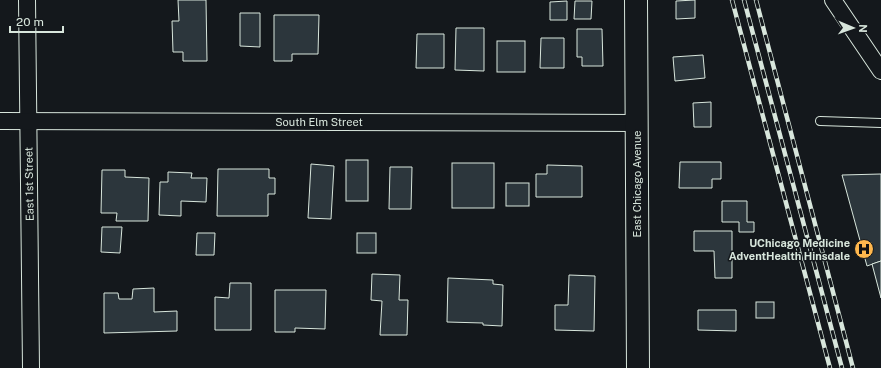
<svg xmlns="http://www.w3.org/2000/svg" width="881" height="368" viewBox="0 0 881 368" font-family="'Public Sans',sans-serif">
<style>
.building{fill:#2c363c;stroke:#d8e6dc}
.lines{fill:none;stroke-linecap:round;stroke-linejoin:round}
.lane-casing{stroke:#d8e6dc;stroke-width:10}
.street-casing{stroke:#d8e6dc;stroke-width:18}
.secondary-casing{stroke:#d8e6dc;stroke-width:24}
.lane{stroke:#14181c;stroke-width:8}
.street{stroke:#14181c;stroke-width:16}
.secondary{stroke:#14181c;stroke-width:22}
.rail-casing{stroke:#d8e6dc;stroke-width:4.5}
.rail{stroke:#14181c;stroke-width:3;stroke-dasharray:9;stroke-linecap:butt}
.labels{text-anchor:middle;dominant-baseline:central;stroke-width:3;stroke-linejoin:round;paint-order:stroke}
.street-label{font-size:11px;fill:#d8e6dc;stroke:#14181c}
.poi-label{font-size:11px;font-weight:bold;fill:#d8e6dc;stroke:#14181c;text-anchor:end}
</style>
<rect width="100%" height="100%" fill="#14181c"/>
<!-- building -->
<g class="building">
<polygon points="178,0 206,0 207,61 183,61 183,52 173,52 172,21 179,21"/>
<polygon points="695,0 695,18 676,19 676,1"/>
<polygon points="567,1 567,20 550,20 550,2"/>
<polygon points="575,1 592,1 591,19 574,19"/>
<polygon points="240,13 260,13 260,47 240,46"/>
<polygon points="274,15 319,15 318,54 292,54 292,61 274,61"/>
<polygon points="456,28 484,28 484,71 455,70"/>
<polygon points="577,29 602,29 603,66 582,66 582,57 577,57"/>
<polygon points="417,34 444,34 444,68 416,68"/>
<polygon points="541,38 564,38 564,68 540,68"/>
<rect x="497" y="41" width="28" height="31"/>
<polygon points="703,55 705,78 675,81 673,57"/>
<polygon points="711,102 711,127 694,127 693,103"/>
<rect x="346" y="160" width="22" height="41"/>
<polygon points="680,162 721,162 721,179 712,179 712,188 679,188"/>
<rect x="452" y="163" width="42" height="45"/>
<polygon points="311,164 334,166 331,219 308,218"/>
<polygon points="547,165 582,166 582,197 536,197 536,174 547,174"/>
<polygon points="390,167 412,167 411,209 389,209"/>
<polygon points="218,169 269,169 269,178 275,178 275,194 268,194 268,216 217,216"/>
<polygon points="102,170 125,170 125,177 149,178 148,221 116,221 117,213 101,213"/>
<polygon points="168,172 192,173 191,178 207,178 206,202 181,201 181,216 159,215 160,182 168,182"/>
<polygon points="881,174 881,261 867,266 842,175"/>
<rect x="506" y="183" width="23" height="23"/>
<polygon points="722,201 747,201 747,222 754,222 754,232 739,232 739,222 722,222"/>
<polygon points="102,227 122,227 120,253 101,252"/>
<polygon points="694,231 732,231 732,278 715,278 714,251 694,251"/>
<polygon points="197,233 215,233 214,255 196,255"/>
<rect x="357" y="233" width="19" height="20"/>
<polygon points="881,261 881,298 872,264"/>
<polygon points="372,274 400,275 399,300 408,300 407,335 380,335 382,301 371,300"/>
<polygon points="569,275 595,276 594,331 555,330 555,305 568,305"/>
<polygon points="448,278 493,280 493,284 503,285 502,326 483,325 483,323 447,322"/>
<polygon points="230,283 251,283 251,330 215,330 215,297 229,298"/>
<polygon points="154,288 154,312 177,311 177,331 104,333 104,293 118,293 119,299 132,299 133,289"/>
<polygon points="275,290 326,290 325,329 295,328 295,332 275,332"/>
<rect x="756" y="302" width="18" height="16"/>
<polygon points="698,310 736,310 736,331 698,330"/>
</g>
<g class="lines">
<defs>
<polyline id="lane" points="820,121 881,123"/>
<g id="street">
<polyline points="27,0 31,368"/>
<polyline points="833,0 881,71"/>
<polyline points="0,121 637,123"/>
</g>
<polyline id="secondary" points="636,0 638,368"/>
</defs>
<!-- lane casing -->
<use href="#lane" class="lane-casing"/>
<!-- street casing -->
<use href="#street" class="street-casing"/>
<!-- secondary casing -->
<use href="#secondary" class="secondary-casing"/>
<!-- lane -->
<use href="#lane" class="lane"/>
<!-- street -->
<use href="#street" class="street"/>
<!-- secondary -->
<use href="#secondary" class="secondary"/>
<defs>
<g id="rail">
<polyline points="732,0 830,368"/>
<polyline points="744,0 842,368"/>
<polyline points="756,0 853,368"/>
</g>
</defs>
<!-- rail casing -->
<use href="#rail" class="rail-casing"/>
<!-- rail -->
<use href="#rail" class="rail"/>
</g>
<!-- icons -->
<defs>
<symbol id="hospital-disc" viewBox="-11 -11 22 22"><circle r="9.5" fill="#ffb74d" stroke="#14181c"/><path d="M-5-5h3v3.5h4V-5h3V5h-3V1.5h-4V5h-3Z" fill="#111"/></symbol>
</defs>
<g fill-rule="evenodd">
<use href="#hospital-disc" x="853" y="238" width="22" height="22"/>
</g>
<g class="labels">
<!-- street labels -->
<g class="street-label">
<text x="319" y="122">South Elm Street</text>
<text transform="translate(29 184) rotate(-91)">East 1st Street</text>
<text transform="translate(637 184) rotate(-90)">East Chicago Avenue</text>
</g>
<!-- poi labels -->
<g class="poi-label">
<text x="850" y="243">UChicago Medicine<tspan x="850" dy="13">AdventHealth Hinsdale</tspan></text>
</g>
</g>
<!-- north arrow -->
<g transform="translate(853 28) rotate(92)" stroke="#14181c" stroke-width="3" paint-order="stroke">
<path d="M0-3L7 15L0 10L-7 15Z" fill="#d8e6dc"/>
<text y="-6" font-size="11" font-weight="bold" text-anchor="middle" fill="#d8e6dc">N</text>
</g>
<!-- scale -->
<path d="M10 26v6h53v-6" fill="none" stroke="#d8e6dc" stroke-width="2"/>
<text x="16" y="26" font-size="12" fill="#d8e6dc" stroke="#14181c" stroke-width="3" paint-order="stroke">20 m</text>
</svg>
